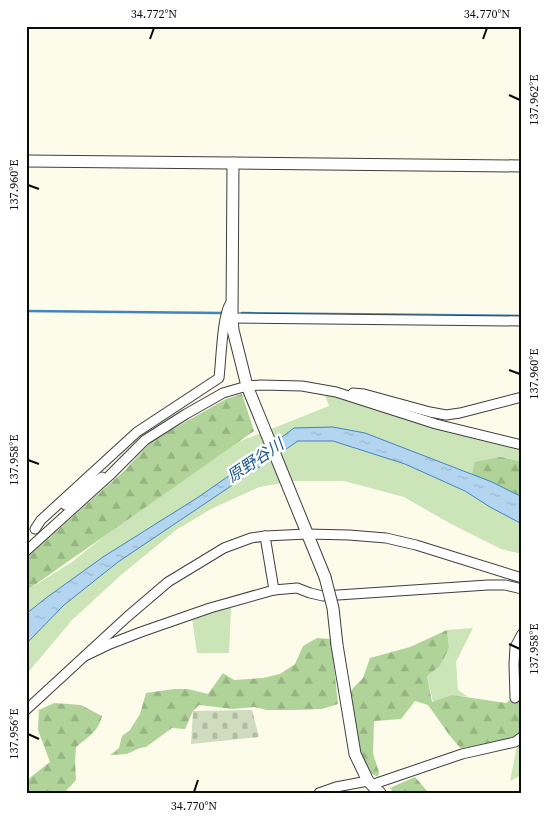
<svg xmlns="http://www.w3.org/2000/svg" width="548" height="819" viewBox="0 0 548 819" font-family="'Source Serif 4','Noto Sans JP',serif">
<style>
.grass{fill:#cbe4b8}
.forest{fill:url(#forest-firs)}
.cemetery{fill:url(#cemetery-stones)}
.water{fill:url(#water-ripples);stroke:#4185c0}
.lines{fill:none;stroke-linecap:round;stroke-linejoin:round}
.stream{stroke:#4185c0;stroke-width:2.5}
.minor-casing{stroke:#3e3e3e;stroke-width:11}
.tertiary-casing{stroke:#3e3e3e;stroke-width:13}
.minor{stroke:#fff;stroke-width:9}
.tertiary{stroke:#fff;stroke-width:11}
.tertiary-bridge-casing{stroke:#3e3e3e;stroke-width:13;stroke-linecap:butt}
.tertiary-bridge{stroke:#fff;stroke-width:11}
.ticks{fill:none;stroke:#0b0b0b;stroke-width:2}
.labels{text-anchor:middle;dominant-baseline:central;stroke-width:5;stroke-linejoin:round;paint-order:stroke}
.water-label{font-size:16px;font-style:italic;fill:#205890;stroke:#fff}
.neatline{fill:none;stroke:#0b0b0b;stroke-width:2}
.ticks-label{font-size:12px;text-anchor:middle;fill:#0b0b0b}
</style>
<defs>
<pattern id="forest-firs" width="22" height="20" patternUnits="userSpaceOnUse" patternTransform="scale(1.25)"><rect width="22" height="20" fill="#afd398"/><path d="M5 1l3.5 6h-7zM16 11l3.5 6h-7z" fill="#95b482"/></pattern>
<pattern id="cemetery-stones" width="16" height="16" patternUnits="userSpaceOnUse" patternTransform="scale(1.25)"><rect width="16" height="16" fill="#d0dcbe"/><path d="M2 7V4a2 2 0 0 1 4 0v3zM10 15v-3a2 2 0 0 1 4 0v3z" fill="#b1bba2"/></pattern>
<pattern id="water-ripples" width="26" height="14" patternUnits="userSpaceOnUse" patternTransform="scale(1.25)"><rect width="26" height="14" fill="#b3d5f0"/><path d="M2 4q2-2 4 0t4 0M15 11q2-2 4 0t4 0" fill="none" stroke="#99b6cc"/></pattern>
</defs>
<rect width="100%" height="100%" fill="#fdfbea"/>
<!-- grass -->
<g class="grass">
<polygon points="324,393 522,445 522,554 501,549 451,524 404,497 344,481 295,481 259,487 211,509 176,530 121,575 72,620 26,675 26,591 72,562 117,526 236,443 329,406"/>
<polygon points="231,607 229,653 197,653 192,618"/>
<polygon points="473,628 456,662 458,690 468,697 452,695 433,702 427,676 440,666 449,648 447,630"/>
<polygon points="522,738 522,775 510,781 518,740"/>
</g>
<!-- forest -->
<g class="forest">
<polygon points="242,394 254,431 26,591 26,558 124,471 152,441 226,399"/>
<polygon points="500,457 522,462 522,497 472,474 475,462"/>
<polygon points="447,630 449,648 440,666 427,676 432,702 452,695 506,703 522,690 522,737 462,750 450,736 428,705 415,701 401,719 374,721 373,754 379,772 378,777 365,770 360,753 351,692 353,688 363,678 370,658 410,647"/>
<polygon points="317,638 331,639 338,704 322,709 294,710 267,710 254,707 233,709 199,705 193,711 185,729 172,728 146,747 140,748 127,754 110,755 119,748 122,736 130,730 140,714 146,693 174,689 188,689 208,694 223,673 234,680 263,678 280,674 295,664 303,646"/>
<path d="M54,703L81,705L102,716C98,732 88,737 76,747L75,761L76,780L64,793H26V782L32,776L50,762L38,730L39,710Z"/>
<polygon points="415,777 429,793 394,793 390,788"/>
</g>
<!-- cemetery -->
<polygon class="cemetery" points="252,710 259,737 191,744 193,711"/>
<!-- water -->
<polygon class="water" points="333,427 365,433 492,482 522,497 522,524 490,507 465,491 405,464 333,441 298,441 118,562 64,605 26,644 26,614 46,598 103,557 197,498 249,462 294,428"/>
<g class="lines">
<!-- stream -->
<g class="stream">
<polyline points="26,311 222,313"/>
<polyline points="242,313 522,316"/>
</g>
<defs>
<g id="minor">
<polyline points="232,318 522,321"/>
<polyline points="353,393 364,394 430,412 446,415 460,413 522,397"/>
<polyline points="65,505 88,486 102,477"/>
<path d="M35,529L41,520L137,432L219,378C221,362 222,316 230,304"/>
<polyline points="26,551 109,476 145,440 186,414 223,393 247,386 261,385 302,386 336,392 436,424 522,445"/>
<polyline points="274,590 265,536 307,534 349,535 386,538 416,545 522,578"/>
<polyline points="85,656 110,644 141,632 210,608 274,590 297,588 310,593 323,596 488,585 505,585 522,589"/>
<polyline points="515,698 514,664 515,647 522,634"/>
<polyline points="26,710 127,617 168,582 224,548 251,538 265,536"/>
<polyline points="371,785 462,754 515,742 522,737"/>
<polyline points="319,793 336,787 368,781"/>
</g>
<g id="tertiary">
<polyline points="26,161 522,166"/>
<polyline points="233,163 232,318 233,330 247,386 325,577"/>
<polyline points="337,645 355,754 368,781 380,793"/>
</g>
</defs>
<!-- minor casing -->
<use href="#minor" class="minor-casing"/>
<!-- tertiary casing -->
<use href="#tertiary" class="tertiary-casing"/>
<!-- minor -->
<use href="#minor" class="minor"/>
<!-- tertiary -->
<use href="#tertiary" class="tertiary"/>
<defs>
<polyline id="tertiary-bridge" points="325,577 333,608 337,645"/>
</defs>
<!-- tertiary-bridge casing -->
<use href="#tertiary-bridge" class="tertiary-bridge-casing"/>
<!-- tertiary-bridge -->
<use href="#tertiary-bridge" class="tertiary-bridge"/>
</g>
<!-- ticks -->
<path class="ticks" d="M150,39L154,28M483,39L487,28M509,95L520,100M28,185L39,189M509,370L520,374M28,460L39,464M509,644L520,649M28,734L39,739M194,792L198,780"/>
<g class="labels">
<!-- water labels -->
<g class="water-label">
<text transform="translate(255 460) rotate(-34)">原野谷川</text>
</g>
</g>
<!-- border -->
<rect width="548" height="819" fill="none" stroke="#ffffff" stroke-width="55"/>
<rect x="28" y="28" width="492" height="764" class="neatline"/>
<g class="ticks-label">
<text x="154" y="18">34.772°N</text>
<text x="487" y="18">34.770°N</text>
<text transform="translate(534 100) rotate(-90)" y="4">137.962°E</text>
<text transform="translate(14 185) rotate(-90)" y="4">137.960°E</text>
<text transform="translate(534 374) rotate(-90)" y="4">137.960°E</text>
<text transform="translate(14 460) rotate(-90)" y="4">137.958°E</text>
<text transform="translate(534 649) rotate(-90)" y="4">137.958°E</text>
<text transform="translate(14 734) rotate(-90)" y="4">137.956°E</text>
<text x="194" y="810">34.770°N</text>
</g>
</svg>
